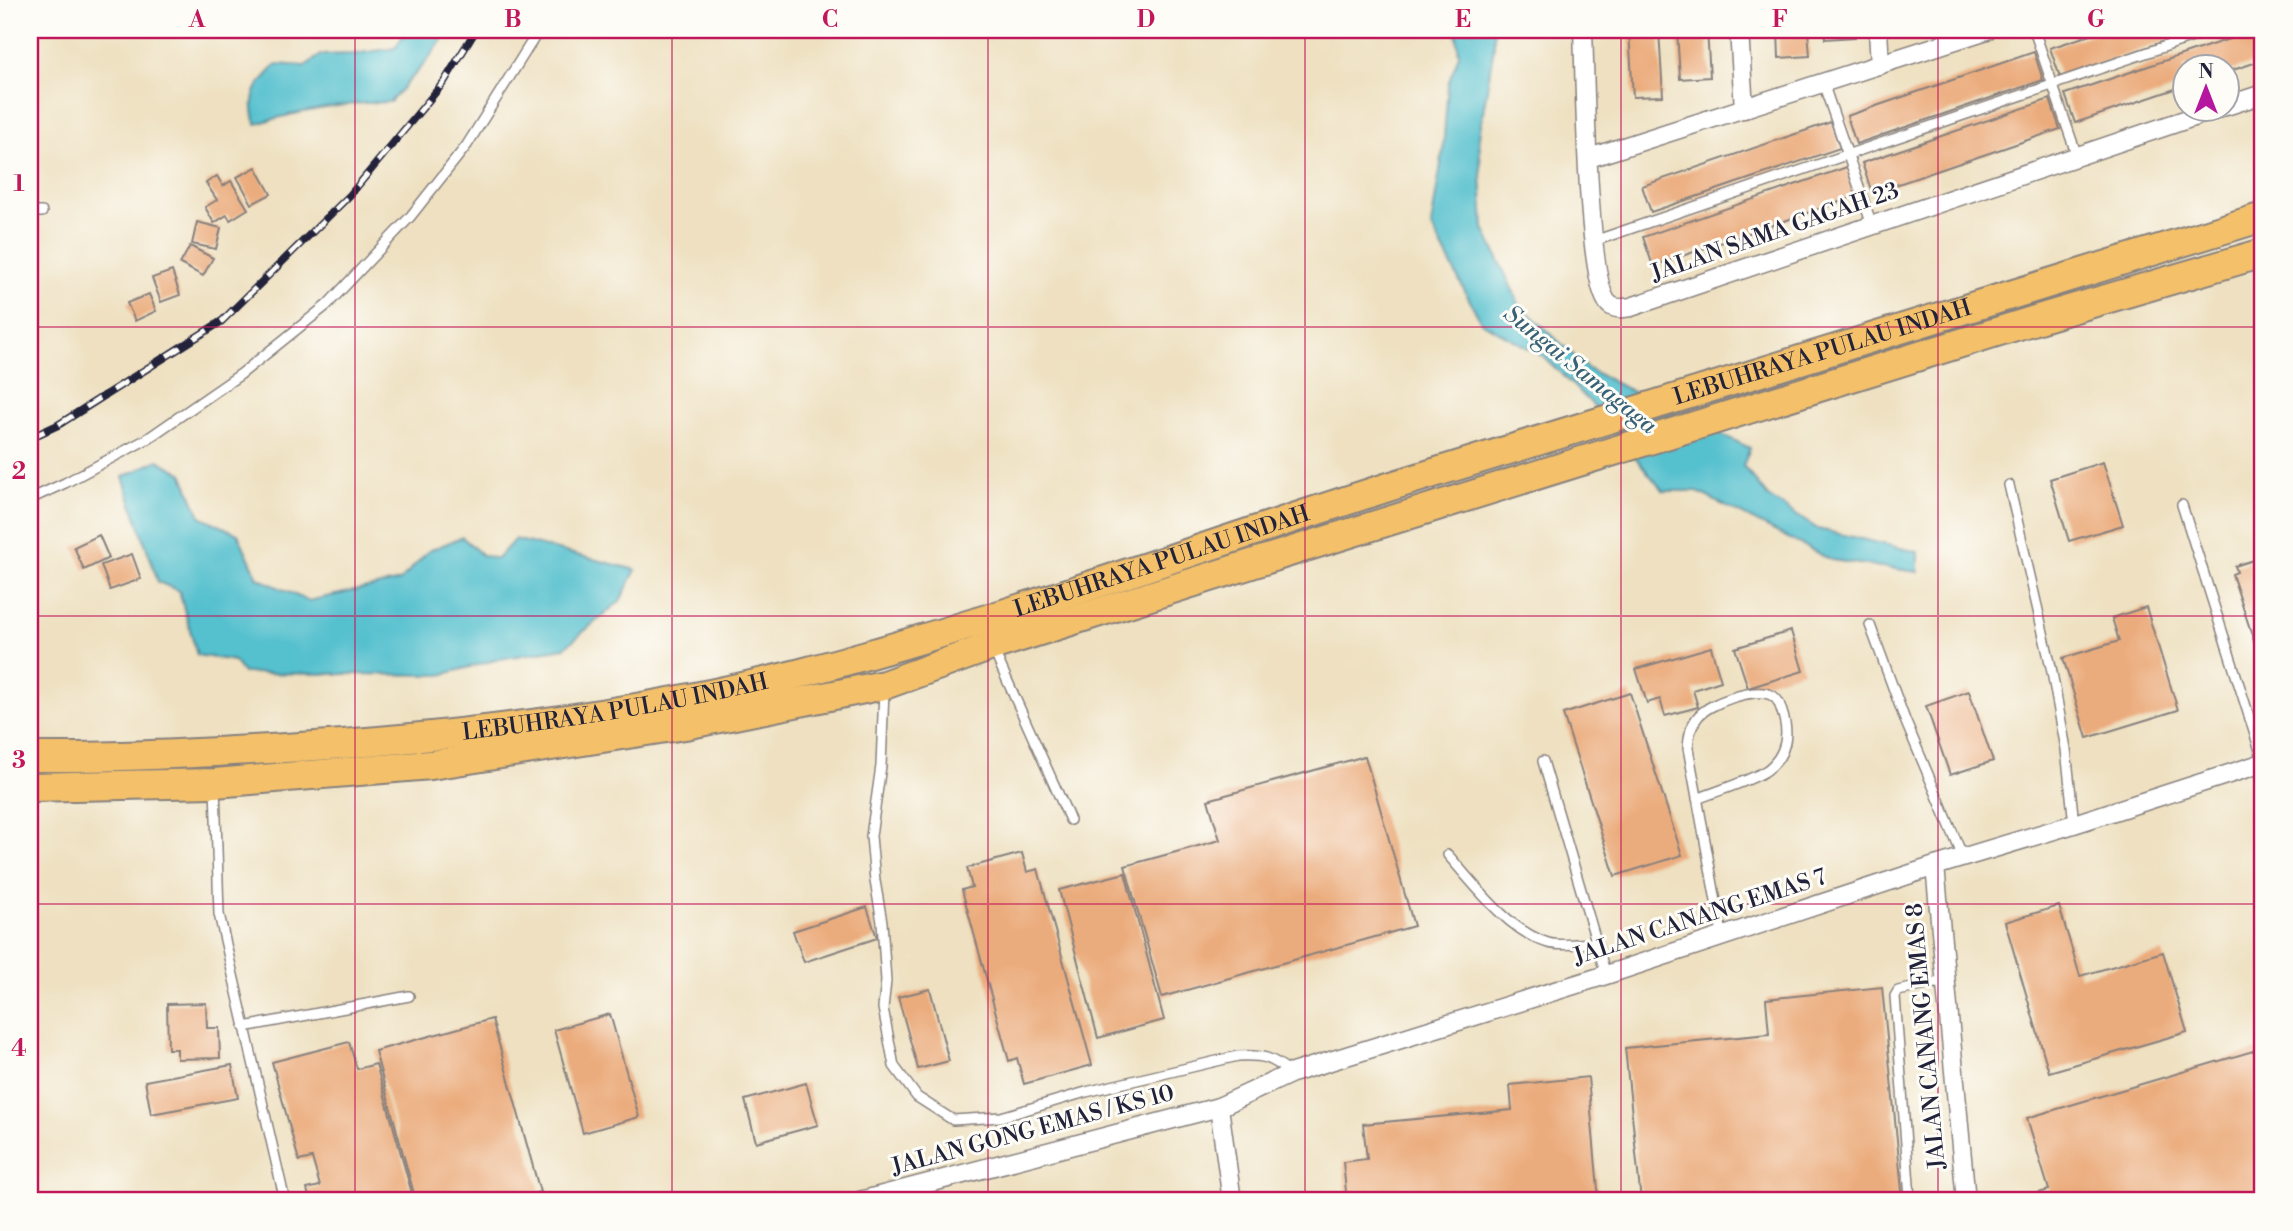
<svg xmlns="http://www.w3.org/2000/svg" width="2293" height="1231" viewBox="0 0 2293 1231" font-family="'Libre Bodoni',serif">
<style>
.water{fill:#54c0ce;stroke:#3b7184;stroke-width:2}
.building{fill:#ebac7d}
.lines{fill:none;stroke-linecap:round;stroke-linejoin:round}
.service-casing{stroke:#88817e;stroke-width:12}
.minor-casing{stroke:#88817e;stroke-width:21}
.primary-casing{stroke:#88817e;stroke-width:32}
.service{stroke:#fff;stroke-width:9}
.minor{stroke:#fff;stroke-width:18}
.primary{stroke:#f4c16a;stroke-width:28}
.rail-casing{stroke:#22223b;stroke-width:8}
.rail{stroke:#fdfcf7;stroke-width:5;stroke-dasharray:16;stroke-linecap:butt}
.grid{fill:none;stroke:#c2185b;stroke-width:2;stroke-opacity:0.55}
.labels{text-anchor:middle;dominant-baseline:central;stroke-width:6;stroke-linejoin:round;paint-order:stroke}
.street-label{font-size:23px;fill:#22223b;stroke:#fdfcf7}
.water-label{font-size:24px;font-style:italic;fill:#366176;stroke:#fdfcf7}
.neatline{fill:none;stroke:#c2185b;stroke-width:2.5}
.grid-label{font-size:23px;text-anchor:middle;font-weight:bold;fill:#c2185b}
</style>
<rect width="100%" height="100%" fill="#fdfcf7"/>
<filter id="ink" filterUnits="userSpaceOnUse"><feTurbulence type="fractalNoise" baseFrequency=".0143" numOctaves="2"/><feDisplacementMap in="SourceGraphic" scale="14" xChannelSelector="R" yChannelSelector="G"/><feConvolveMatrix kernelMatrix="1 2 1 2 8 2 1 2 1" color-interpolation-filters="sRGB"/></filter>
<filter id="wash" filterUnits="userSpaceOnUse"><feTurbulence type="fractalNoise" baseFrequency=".00686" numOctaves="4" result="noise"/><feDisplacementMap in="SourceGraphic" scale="28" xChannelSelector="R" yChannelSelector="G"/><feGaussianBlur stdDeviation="1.57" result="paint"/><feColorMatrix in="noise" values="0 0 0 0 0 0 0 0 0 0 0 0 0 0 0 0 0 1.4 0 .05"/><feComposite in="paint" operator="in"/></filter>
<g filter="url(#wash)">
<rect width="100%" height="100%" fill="#eee0c0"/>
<!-- water -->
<g class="water">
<path d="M407,30H449L426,62L390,102C349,102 295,112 256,124C247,93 257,86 277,64L305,66L321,55L354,54L395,48Z"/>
<polygon points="1456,30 1494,30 1494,47 1479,136 1484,228 1519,304 1588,369 1633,392 1750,448 1743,466 1768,497 1818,529 1918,552 1918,572 1831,560 1696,491 1663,491 1590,402 1544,357 1481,322 1431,226 1443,151 1448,84 1459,55"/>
<polygon points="158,460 182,473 200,516 238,534 258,578 308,601 400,581 428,551 462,537 482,555 497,559 515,539 636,570 620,601 564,648 499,659 441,675 243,673 234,661 197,655 179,591 158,582 123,477"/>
</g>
<g id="blocks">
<!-- building -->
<g class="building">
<polygon points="1629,30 1659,30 1663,96 1633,97"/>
<polygon points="1677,30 1707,30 1710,77 1680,79"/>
<polygon points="1778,30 1808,30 1810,56 1779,58"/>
<polygon points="1824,30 1855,30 1855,37 1825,39"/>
<polygon points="2105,30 2198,30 2060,77 2050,48"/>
<polygon points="2256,30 2263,30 2263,60 2227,72 2227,66 2184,66 2184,86 2075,123 2065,94"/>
<polygon points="2034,52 2043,80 1856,144 1847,116"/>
<polygon points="2050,99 2060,129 1872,193 1862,163"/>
<polygon points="1831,122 1840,148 1651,212 1642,186"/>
<polygon points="256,167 271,194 252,204 237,177"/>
<polygon points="1847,167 1857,196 1653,266 1643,237"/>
<polygon points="217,176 223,186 231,181 248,209 230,220 227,215 214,223 205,207 217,200 206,183"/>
<polygon points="197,222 221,228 216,249 192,244"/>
<polygon points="190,246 213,258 203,276 180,264"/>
<polygon points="172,271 180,295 161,302 152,278"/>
<polygon points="149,294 156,311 135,321 127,303"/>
<polygon points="2103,462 2123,525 2069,541 2050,479"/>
<polygon points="99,535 109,558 84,570 74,547"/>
<polygon points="132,554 141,579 110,590 101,565"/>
<polygon points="2263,557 2263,641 2255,644 2232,574 2237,572 2235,566"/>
<polygon points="2146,607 2178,710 2087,738 2063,658 2119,641 2112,618"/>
<polygon points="1791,631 1803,671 1748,688 1735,648"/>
<polygon points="1711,647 1721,681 1693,690 1698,707 1665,716 1660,699 1647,703 1636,669"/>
<polygon points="1969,691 1993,761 1950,775 1926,706"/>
<polygon points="1630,693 1682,855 1615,876 1563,714"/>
<polygon points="1365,756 1414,926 1162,997 1125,866 1220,840 1208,800"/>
<polygon points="1022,853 1027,872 1038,869 1092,1065 1024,1084 1017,1058 1009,1061 962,890 972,887 967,868"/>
<polygon points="1125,873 1164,1020 1098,1038 1059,890"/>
<polygon points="2059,906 2080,976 2163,952 2187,1032 2049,1072 2005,922"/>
<polygon points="867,907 877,938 804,962 793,931"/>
<polygon points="1882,987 1903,1201 1641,1201 1625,1048 1769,1034 1766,999"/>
<polygon points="930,989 949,1061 918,1069 898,997"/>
<polygon points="206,1003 207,1028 219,1028 220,1058 177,1059 177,1049 168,1049 167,1004"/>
<polygon points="610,1014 639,1117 583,1133 554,1030"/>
<polygon points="492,1019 540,1192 506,1201 416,1201 375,1051"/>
<polygon points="349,1042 357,1069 376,1064 414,1201 310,1201 307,1189 320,1186 312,1158 299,1161 272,1062"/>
<polygon points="2263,1048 2263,1201 2033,1201 2032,1195 2049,1190 2027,1118"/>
<polygon points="232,1065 238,1098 151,1114 145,1081"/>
<polygon points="1588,1077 1599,1201 1347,1201 1343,1162 1367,1159 1363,1124 1512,1110 1510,1085"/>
<polygon points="806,1083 818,1125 756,1142 745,1100"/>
</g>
</g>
</g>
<g filter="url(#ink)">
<use href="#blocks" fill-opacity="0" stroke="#88817e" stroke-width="2"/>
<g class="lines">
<defs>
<g id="service">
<polyline points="2034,30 2077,156"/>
<polyline points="1823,83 1872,225"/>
<polyline points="30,212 42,212"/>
<polyline points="1594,241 2213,30"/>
<polyline points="2009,485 2051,667 2066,749 2074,824"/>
<polyline points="30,499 65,483 147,439 241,374 327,305 410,217 467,145 539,30"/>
<polyline points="2182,505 2263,760"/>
<polyline points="1870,625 1905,720 1963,857"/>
<polyline points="994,651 1070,820"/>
<path d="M884,690L881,766L871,836L875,881L882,922L886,981L883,1008L894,1066L917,1097L953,1120L1001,1117L1086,1092L1238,1056C1265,1055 1270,1057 1292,1073"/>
<polyline points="1543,761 1606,975"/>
<polyline points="215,785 219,914 285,1201"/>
<path d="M1697,799C1716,791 1751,781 1767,770C1786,756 1790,734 1782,712C1780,705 1778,698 1771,695C1755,687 1707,703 1697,718C1690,727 1689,737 1688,748L1722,934"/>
<path d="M1448,855C1474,884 1508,931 1548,943C1562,947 1582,943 1596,943"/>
<polyline points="244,1027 409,996"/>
<polyline points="1909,1201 1910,1198 1895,996 1898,991 1945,981"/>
</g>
<g id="minor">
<path d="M1583,30C1585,70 1586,287 1610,305C1616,310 1624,308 1631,307L2220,108"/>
<polyline points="1739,30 1744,109"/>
<polyline points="1878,30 1880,65"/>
<polyline points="2226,106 2263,94"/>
<polyline points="1589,158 1987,30"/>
<polyline points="1935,866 1966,1201"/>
<polyline points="860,1201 1219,1107"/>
<polyline points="1232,1201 1219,1107 1292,1073 1606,975 1935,866 2074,824 2263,763"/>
</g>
<g id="primary">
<path id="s1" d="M30,757C115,758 200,753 285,748C458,737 632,716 801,673C1003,620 1199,547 1398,484C1686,393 1975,307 2263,217"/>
<polyline points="30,787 215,783 431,765 685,725 884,685 992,646 1302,548 2048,316 2263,253"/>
</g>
</defs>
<!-- service casing -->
<use href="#service" class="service-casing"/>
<!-- minor casing -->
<use href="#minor" class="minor-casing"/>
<!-- primary casing -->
<use href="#primary" class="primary-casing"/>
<!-- service -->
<use href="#service" class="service"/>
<!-- minor -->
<use href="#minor" class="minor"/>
<!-- primary -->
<use href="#primary" class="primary"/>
<defs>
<polyline id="rail" points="30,438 58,425 222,321 350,195 444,82 476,30"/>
</defs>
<!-- rail casing -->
<use href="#rail" class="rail-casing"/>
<!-- rail -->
<use href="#rail" class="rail"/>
</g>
</g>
<!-- grid -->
<path class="grid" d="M355,30V1201M672,30V1201M988,30V1201M1305,30V1201M1621,30V1201M1938,30V1201M30,327H2263M30,616H2263M30,904H2263"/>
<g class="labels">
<!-- street labels -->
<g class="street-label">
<text transform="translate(1775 232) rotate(-19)">JALAN SAMA GAGAH 23</text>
<text stroke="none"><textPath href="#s1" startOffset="1848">LEBUHRAYA PULAU INDAH</textPath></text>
<text stroke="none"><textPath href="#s1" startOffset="1155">LEBUHRAYA PULAU INDAH</textPath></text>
<text stroke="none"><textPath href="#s1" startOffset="588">LEBUHRAYA PULAU INDAH</textPath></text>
<text transform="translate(1700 917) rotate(-18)">JALAN CANANG EMAS 7</text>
<text transform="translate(1926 1036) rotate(-95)">JALAN CANANG EMAS 8</text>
<text transform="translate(1033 1130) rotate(-15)">JALAN GONG EMAS / KS 10</text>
</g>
<!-- water labels -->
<g class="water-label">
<text transform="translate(1580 370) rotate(39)">Sungai Samagaga</text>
</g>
</g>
<!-- margin -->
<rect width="2293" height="1231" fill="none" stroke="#fdfcf7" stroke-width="77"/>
<!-- north arrow -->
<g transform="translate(2206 88)"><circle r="33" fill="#fdfcf7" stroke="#a5a5ac" stroke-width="2"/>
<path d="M0-5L12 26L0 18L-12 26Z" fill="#b5179e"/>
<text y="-10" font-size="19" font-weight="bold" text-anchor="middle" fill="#22223b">N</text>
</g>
<rect x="38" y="38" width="2216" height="1154" class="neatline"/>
<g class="grid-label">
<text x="197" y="27">A</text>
<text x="513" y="27">B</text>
<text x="830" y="27">C</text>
<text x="1146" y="27">D</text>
<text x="1463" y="27">E</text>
<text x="1780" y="27">F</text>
<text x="2096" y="27">G</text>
<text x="19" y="191">1</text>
<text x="19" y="479">2</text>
<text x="19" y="768">3</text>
<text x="19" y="1056">4</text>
</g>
</svg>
